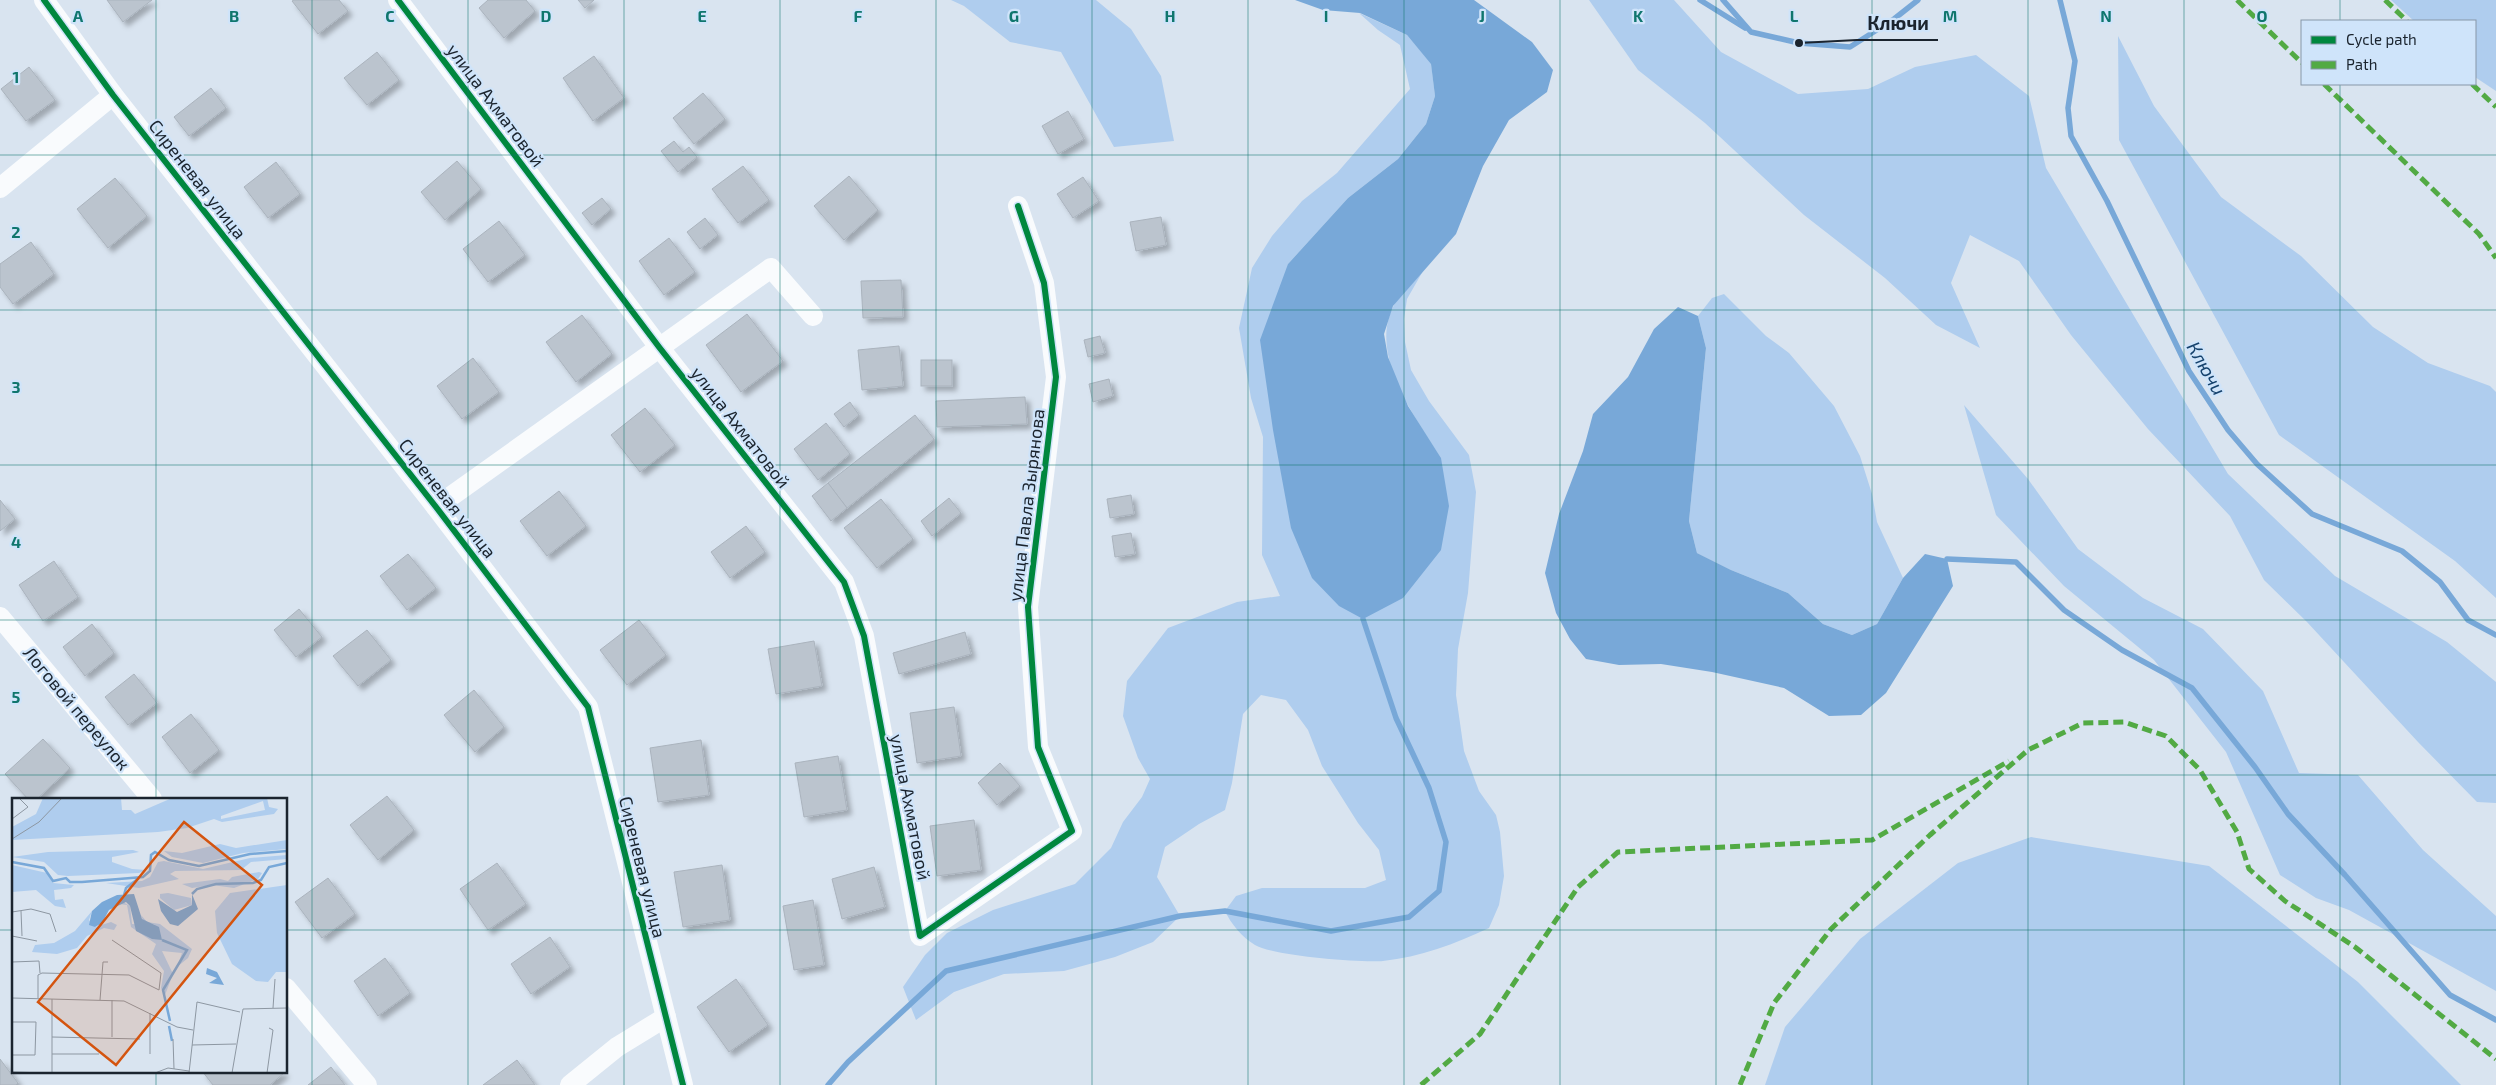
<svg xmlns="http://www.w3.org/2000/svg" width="2496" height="1085" viewBox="0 0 2496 1085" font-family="'Exo 2',sans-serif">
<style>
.green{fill:#afcdee}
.water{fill:#78a8d8}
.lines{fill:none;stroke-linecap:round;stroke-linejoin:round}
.stream{stroke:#78a8d8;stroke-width:5.5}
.building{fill:#bbc4ce;stroke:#aab3bd;filter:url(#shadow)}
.street{stroke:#f9fbfd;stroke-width:20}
.quiet{stroke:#52aa44;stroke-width:5;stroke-dasharray:10 5;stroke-linecap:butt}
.cycleway-casing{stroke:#cfe4fa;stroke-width:9}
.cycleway{stroke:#00873e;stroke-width:6}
.grid{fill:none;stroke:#0f766e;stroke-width:1;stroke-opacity:0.55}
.labels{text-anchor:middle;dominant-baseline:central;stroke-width:4.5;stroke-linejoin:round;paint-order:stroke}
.street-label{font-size:18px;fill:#1b242e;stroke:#cfe4fa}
.water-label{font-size:19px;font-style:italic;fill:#15426d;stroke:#cfe4fa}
.inset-river{fill:none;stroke:#78a8d8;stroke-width:2.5}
.inset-road{fill:none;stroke:#8d97a2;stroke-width:1}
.view{fill:#d4540f;fill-opacity:0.15;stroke:#d4540f;stroke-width:2.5}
.inset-edge{fill:none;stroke:#1b242e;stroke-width:2.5}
.grid-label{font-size:16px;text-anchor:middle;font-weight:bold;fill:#0f766e;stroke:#cfe4fa;stroke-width:4.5;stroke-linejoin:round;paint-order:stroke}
.leader{fill:none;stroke:#1b242e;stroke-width:2}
.callout-dot{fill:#1b242e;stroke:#cfe4fa;stroke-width:2}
.callout-label{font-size:19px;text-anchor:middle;font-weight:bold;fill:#1b242e;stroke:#cfe4fa;stroke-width:4.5;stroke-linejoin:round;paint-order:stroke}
</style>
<defs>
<filter id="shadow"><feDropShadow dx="4.5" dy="4.5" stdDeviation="2.5" flood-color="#0004"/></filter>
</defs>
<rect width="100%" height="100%" fill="#d9e4f0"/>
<!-- green -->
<g class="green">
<polygon points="951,0 1096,0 1131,29 1161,76 1174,141 1114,147 1061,52 1010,42 964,6"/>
<polygon points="1589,0 1674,0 1721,52 1798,94 1868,89 1915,67 1976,55 2029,96 2046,168 2228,474 2335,576 2447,642 2496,682 2496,803 2477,802 2418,742 2307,622 2264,580 2230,516 2148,429 2071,335 2019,261 1970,235 1951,283 1980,348 1936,325 1885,278 1804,215 1705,123 1638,70"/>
<polygon points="2391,0 2496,0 2496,91 2475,77 2475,21 2414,21"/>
<path d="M1359,13L1407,35L1431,63L1435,96L1426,124L1398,159L1348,198L1288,264L1441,458C1415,417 1369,356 1393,307C1399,294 1413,282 1423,271L1407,299L1404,319L1405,342L1411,370L1429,401L1469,455L1476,492L1468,593L1458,649L1456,695L1464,751L1479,791L1496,815L1500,832L1504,876L1499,905L1489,928C1455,944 1420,957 1383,961C1360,963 1273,956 1255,945C1242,937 1231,924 1225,911L1236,896L1262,888H1365L1386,880L1379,850L1358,823L1322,766L1308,730L1286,700L1261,695L1243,714L1232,783L1225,810L1199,824L1165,847L1157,877L1180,916L1153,942L1115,957L1064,971L1004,974L954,992L916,1020L903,987L925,955L947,933L993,910L1075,884L1111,848L1123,822L1142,797L1150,779L1138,758L1123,716L1127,681L1168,628L1237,602L1280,596L1262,555L1263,437L1251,398L1239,328L1252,268L1272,236L1302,201L1337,173L1410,89L1400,45L1378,30Z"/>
<polygon points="2118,36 2154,106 2221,197 2301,256 2373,327 2428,363 2490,386 2496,392 2496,598 2455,561 2279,435 2119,140"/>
<polygon points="1724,294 1766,336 1789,353 1834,406 1860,456 1872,494 1877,522 1903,578 1877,624 1852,635 1823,624 1788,593 1731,570 1697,553 1689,521 1706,348 1698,316 1712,298"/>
<polygon points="1964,405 2028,479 2078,549 2143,598 2203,629 2263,691 2299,773 2358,775 2423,850 2496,916 2496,991 2349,910 2316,898 2280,875 2226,752 2154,660 2064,586 1996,515"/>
<polygon points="2031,837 2209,866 2358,982 2461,1085 1765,1085 1785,1027 1860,939 1958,863"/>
</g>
<!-- water -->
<g class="water">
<polygon points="1295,0 1474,0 1532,42 1553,70 1547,92 1509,120 1483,166 1456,234 1393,306 1384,334 1388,357 1408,406 1441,458 1449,506 1441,550 1403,598 1363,619 1339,606 1312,578 1291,528 1273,430 1260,340 1288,264 1348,198 1398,159 1426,124 1435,96 1431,64 1407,35 1360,13 1323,10"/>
<polygon points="1678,307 1698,316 1706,348 1689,521 1697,553 1731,570 1788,593 1823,624 1852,635 1877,624 1903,578 1925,554 1947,559 1953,586 1886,693 1861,715 1829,716 1784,688 1712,672 1661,664 1619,665 1586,659 1570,639 1556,613 1545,573 1559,514 1583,451 1593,414 1628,377 1654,329"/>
</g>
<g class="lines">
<!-- stream -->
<g class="stream">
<polyline points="1700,0 1745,28"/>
<polyline points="1723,0 1751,32 1799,43 1850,47 1894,19 1918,0"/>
<polyline points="2060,0 2075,61 2068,108 2071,136 2107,201 2189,371 2228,430 2257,464 2312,514 2402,551 2440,582 2468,620 2496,635"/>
<polyline points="1947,559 2016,562 2064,610 2122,650 2192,688 2255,767 2288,814 2345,875 2450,995 2496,1020"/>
<polyline points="828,1085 848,1062 946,971 1180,916 1225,911 1331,931 1409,917 1439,891 1446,842 1429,788 1396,718 1363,619"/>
</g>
</g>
<!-- building -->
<g class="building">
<polygon points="107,0 152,0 123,22"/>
<polygon points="294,0 339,0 348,11 318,34 292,1"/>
<polygon points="488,0 526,0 535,11 504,38 479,8"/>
<polygon points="578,0 594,0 585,8"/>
<polygon points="377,52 399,80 367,105 344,78"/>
<polygon points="594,56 624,98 593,121 563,78"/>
<polygon points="29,67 55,100 26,121 1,89"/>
<polygon points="211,88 226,108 189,136 174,117"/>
<polygon points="703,93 725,119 694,144 673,118"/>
<polygon points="1068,111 1084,139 1058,154 1042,126"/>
<polygon points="674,141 683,152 689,147 697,157 678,172 661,151"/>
<polygon points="457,161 481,189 445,220 421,192"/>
<polygon points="276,162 300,194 268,218 244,187"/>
<polygon points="743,166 769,200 738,223 712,189"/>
<polygon points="849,176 878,210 844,240 814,206"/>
<polygon points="1083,177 1099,201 1073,218 1057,194"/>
<polygon points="115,178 147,216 108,248 77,209"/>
<polygon points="602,198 611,209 592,225 582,213"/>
<polygon points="1161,217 1166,245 1136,251 1130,222"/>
<polygon points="705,218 718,235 700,249 687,232"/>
<polygon points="499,221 525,255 488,282 463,249"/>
<polygon points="669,238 695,272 664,295 639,261"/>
<polygon points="31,242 54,274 13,304 0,287 0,264"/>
<polygon points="901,280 903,317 863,318 861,281"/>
<polygon points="747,314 783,361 741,392 706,345"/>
<polygon points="582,315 612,354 576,382 546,342"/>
<polygon points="1100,336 1105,353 1088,357 1084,340"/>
<polygon points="899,346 903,386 862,390 858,350"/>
<polygon points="473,358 499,392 462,419 437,386"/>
<rect x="921" y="360" width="31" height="26"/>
<polygon points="1109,379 1113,396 1093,402 1089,384"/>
<polygon points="1025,397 1027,424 937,427 936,401"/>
<polygon points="850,402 859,415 844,427 834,414"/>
<polygon points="645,408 675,445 640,472 611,435"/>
<polygon points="915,415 934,439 847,508 828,483"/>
<polygon points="826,423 850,454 818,480 794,449"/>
<polygon points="828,483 847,508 831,521 812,496"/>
<polygon points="559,491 586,526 547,556 520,521"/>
<polygon points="1131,495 1134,514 1110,518 1107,499"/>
<polygon points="949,498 961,513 932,536 921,521"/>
<polygon points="881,499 913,539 877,568 844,528"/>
<polygon points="0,500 15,519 0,531"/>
<polygon points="746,526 765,552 730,578 711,552"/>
<polygon points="1131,533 1135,554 1115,557 1112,536"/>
<polygon points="408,554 436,588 407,610 380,576"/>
<polygon points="54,561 78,597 43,621 19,585"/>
<polygon points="299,609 322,637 296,657 274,630"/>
<polygon points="639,620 666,655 627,685 600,650"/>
<polygon points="92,624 114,653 85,676 63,647"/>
<polygon points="367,630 391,660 358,686 333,656"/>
<polygon points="965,632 971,654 899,674 893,653"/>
<polygon points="814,641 822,686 776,694 768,649"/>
<polygon points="134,674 157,703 128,725 105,697"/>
<polygon points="474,690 504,727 475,752 444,715"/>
<polygon points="954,707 961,756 917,763 910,713"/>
<polygon points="191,714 219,750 190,773 162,737"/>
<polygon points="43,739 70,768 37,799 28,799 5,774"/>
<polygon points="701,740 709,795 658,802 650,748"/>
<polygon points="838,756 847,810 804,817 795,763"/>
<polygon points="1000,763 1020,786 997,805 978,783"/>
<polygon points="387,796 414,830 378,860 350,825"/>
<polygon points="974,820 981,870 937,876 930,826"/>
<polygon points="497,863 526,904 488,930 460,889"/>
<polygon points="722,865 730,920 683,927 674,872"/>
<polygon points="874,867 885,907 842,919 832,879"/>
<polygon points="328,878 355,914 322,938 295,902"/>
<polygon points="813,900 824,965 794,970 783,906"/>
<polygon points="550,937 570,967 531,994 511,964"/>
<polygon points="385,958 410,993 378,1016 354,981"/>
<polygon points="736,979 768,1025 729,1052 697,1007"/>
<polygon points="0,1059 18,1083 16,1085 0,1085"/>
<polygon points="517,1060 535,1085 483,1085"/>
<polygon points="331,1067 345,1085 308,1085"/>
<polygon points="202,1071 283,1071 284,1073 270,1085 213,1085"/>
</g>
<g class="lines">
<!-- street -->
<g class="street">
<polyline points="44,0 113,95 436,507 588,707 683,1085"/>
<polyline points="398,0 659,347 844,582 864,636 920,936 1072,831 1038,747 1028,607 1056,377 1044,283 1018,206"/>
<polyline points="0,188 113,95"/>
<polyline points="436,507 771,268 813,316"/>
<polyline points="0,617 152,799"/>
<polyline points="286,988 367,1085"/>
<polyline points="570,1085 617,1047 666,1017"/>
</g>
<!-- quiet -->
<g class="quiet">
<polyline points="2237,0 2302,63"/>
<polyline points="2385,0 2407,21"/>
<polyline points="2324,84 2479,234 2496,258"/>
<polyline points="2472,84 2496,107"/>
<polyline points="1421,1085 1480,1034 1578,887 1618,852 1872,840 2009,761"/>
<polyline points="1740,1085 1774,1003 1831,929 1930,835 2028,750 2083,723 2124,722 2166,736 2200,770 2237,832 2249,869 2285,901 2355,947 2496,1059"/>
</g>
<defs>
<g id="cycleway">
<polyline points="44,0 113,95 436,507 588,707 683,1085"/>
<polyline points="398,0 659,347 844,582 864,636 920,936 1072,831 1038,747 1028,607 1056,377 1044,283 1018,206"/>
</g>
</defs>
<!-- cycleway casing -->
<use href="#cycleway" class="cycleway-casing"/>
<!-- cycleway -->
<use href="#cycleway" class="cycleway"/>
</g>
<!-- grid -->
<path class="grid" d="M156,0V799M312,0V1085M468,0V1085M624,0V1085M780,0V1085M936,0V1085M1092,0V1085M1248,0V1085M1404,0V1085M1560,0V1085M1716,0V1085M1872,0V1085M2028,0V1085M2184,0V1085M2340,0V21M2340,84V1085M0,155H2496M0,310H2496M0,465H2496M0,620H2496M0,775H2496M0,930H14M286,930H2496M156,1071V1085"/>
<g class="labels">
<!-- street labels -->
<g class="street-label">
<text transform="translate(496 105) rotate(53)">улица Ахматовой</text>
<text transform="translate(198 179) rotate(52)">Сиреневая улица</text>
<text transform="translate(741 427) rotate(52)">улица Ахматовой</text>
<text transform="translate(448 498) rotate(52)">Сиреневая улица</text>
<text transform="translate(1026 505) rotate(-83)">улица Павла Зырянова</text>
<text transform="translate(77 708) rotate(50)">Логовой переулок</text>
<text transform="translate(911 807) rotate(79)">улица Ахматовой</text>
<text transform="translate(643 867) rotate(76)">Сиреневая улица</text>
</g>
<!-- water labels -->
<g class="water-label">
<text transform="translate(2207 368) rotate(60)">Ключи</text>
</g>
</g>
<!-- overview -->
<g transform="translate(12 798)">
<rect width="275" height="275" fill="#d9e4f0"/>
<path d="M31,0H109L110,12H119L123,16L160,0H255L257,9L266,11L262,16L210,24L202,21L175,30L146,34L0,42V29L24,16ZM251,3L253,12L209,21V18ZM275,42V51L231,55L191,65L160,59L152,53L170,55L208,46L224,50ZM121,52L127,54L100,59V64L120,71L134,72L127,75L56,78L46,77L32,64L0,59L36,54ZM275,57V61L239,64L229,72L163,73L158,76L167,81L127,90L94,85L130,83L138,79L146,64L152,63L191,71L238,60ZM0,67L35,75L41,85L62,87L59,90L42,92L43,102L51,101L54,110L43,108L24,92L0,94ZM247,74L250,75L246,81L222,90L200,87L180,90L170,86L208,81L216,83L220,79ZM275,87V174H264L256,184L244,183L220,166L205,135L203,113L218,95ZM156,95L179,100L180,107L162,112L148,100V96ZM111,104L118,108L120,126L143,127L131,123L129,117L135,124L148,126L180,151L176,160L165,169L170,155L150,153L161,176L153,197L149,190L152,173L140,156L144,146L119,129L115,107L107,106ZM80,113L77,122L83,129L99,124L105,127L102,132L92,130L75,138L65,150L45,156L20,154L23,147L42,145L63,133Z" fill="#afcdee" fill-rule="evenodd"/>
<path d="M122,96L130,121L147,129L150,142L140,141L124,133L118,108L114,104L97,112L90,125L83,129L77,127L80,113L90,104L105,97ZM180,96L186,111L166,128L158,126L149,113L146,101L165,114L180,107ZM195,170L205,174L212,187L197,185L205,180L194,176Z" fill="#78a8d8"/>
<path class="inset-river" d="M0,64L32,70L41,83L54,80L58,84H70L131,79L138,73L139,57L143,54L157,62L187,68L238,56L275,53M180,96L185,91L204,86L241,85L249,82L257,69L275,65M112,97L114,90L127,80M150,142L175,152L151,192L158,223M157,228L160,243"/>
<path class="inset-road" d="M0,21L16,9L7,0M0,41L27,24L50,0M9,113L10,138M0,114L19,111L38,116L44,134M0,138L25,143M0,164L27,163L28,175M0,200L112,203L165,229L181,232M26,200V177L30,175L117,177L147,192L149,175L100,142M40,201V275M88,202L91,164H96M261,210L263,181M0,224H24L23,257H0M40,239L128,241M100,239V202M161,241L162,271M180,247L224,246M40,256H87M138,256V215M0,274L37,275M143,275L156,270L177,273M177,275L185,204L228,214M220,275L231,211L275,210M255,275L261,232L257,230"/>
<path class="view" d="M172,24L250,87L104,267L26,204Z"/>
<rect width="275" height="275" class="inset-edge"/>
</g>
<g class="grid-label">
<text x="78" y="22">A</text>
<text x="234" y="22">B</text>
<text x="390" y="22">C</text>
<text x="546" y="22">D</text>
<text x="702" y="22">E</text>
<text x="858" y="22">F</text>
<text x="1014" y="22">G</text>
<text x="1170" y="22">H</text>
<text x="1326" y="22">I</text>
<text x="1482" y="22">J</text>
<text x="1638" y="22">K</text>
<text x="1794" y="22">L</text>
<text x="1950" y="22">M</text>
<text x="2106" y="22">N</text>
<text x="2262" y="22">O</text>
<text x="16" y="83">1</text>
<text x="16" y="238">2</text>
<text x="16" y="393">3</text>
<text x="16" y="548">4</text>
<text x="16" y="703">5</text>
</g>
<!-- callouts -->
<path class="leader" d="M1799 43L1857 40H1938"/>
<circle class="callout-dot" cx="1799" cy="43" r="5"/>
<g class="callout-label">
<text x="1898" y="30">Ключи</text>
</g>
<!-- legend -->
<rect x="2301" y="20" width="175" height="65" fill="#cfe4fa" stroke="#8797a8"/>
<rect x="2311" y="36" width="25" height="8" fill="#00873e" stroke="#8797a8"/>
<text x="2346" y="45" font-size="15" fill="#1b242e">Cycle path</text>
<rect x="2311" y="61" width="25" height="8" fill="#52aa44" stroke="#8797a8"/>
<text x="2346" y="70" font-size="15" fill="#1b242e">Path</text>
</svg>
